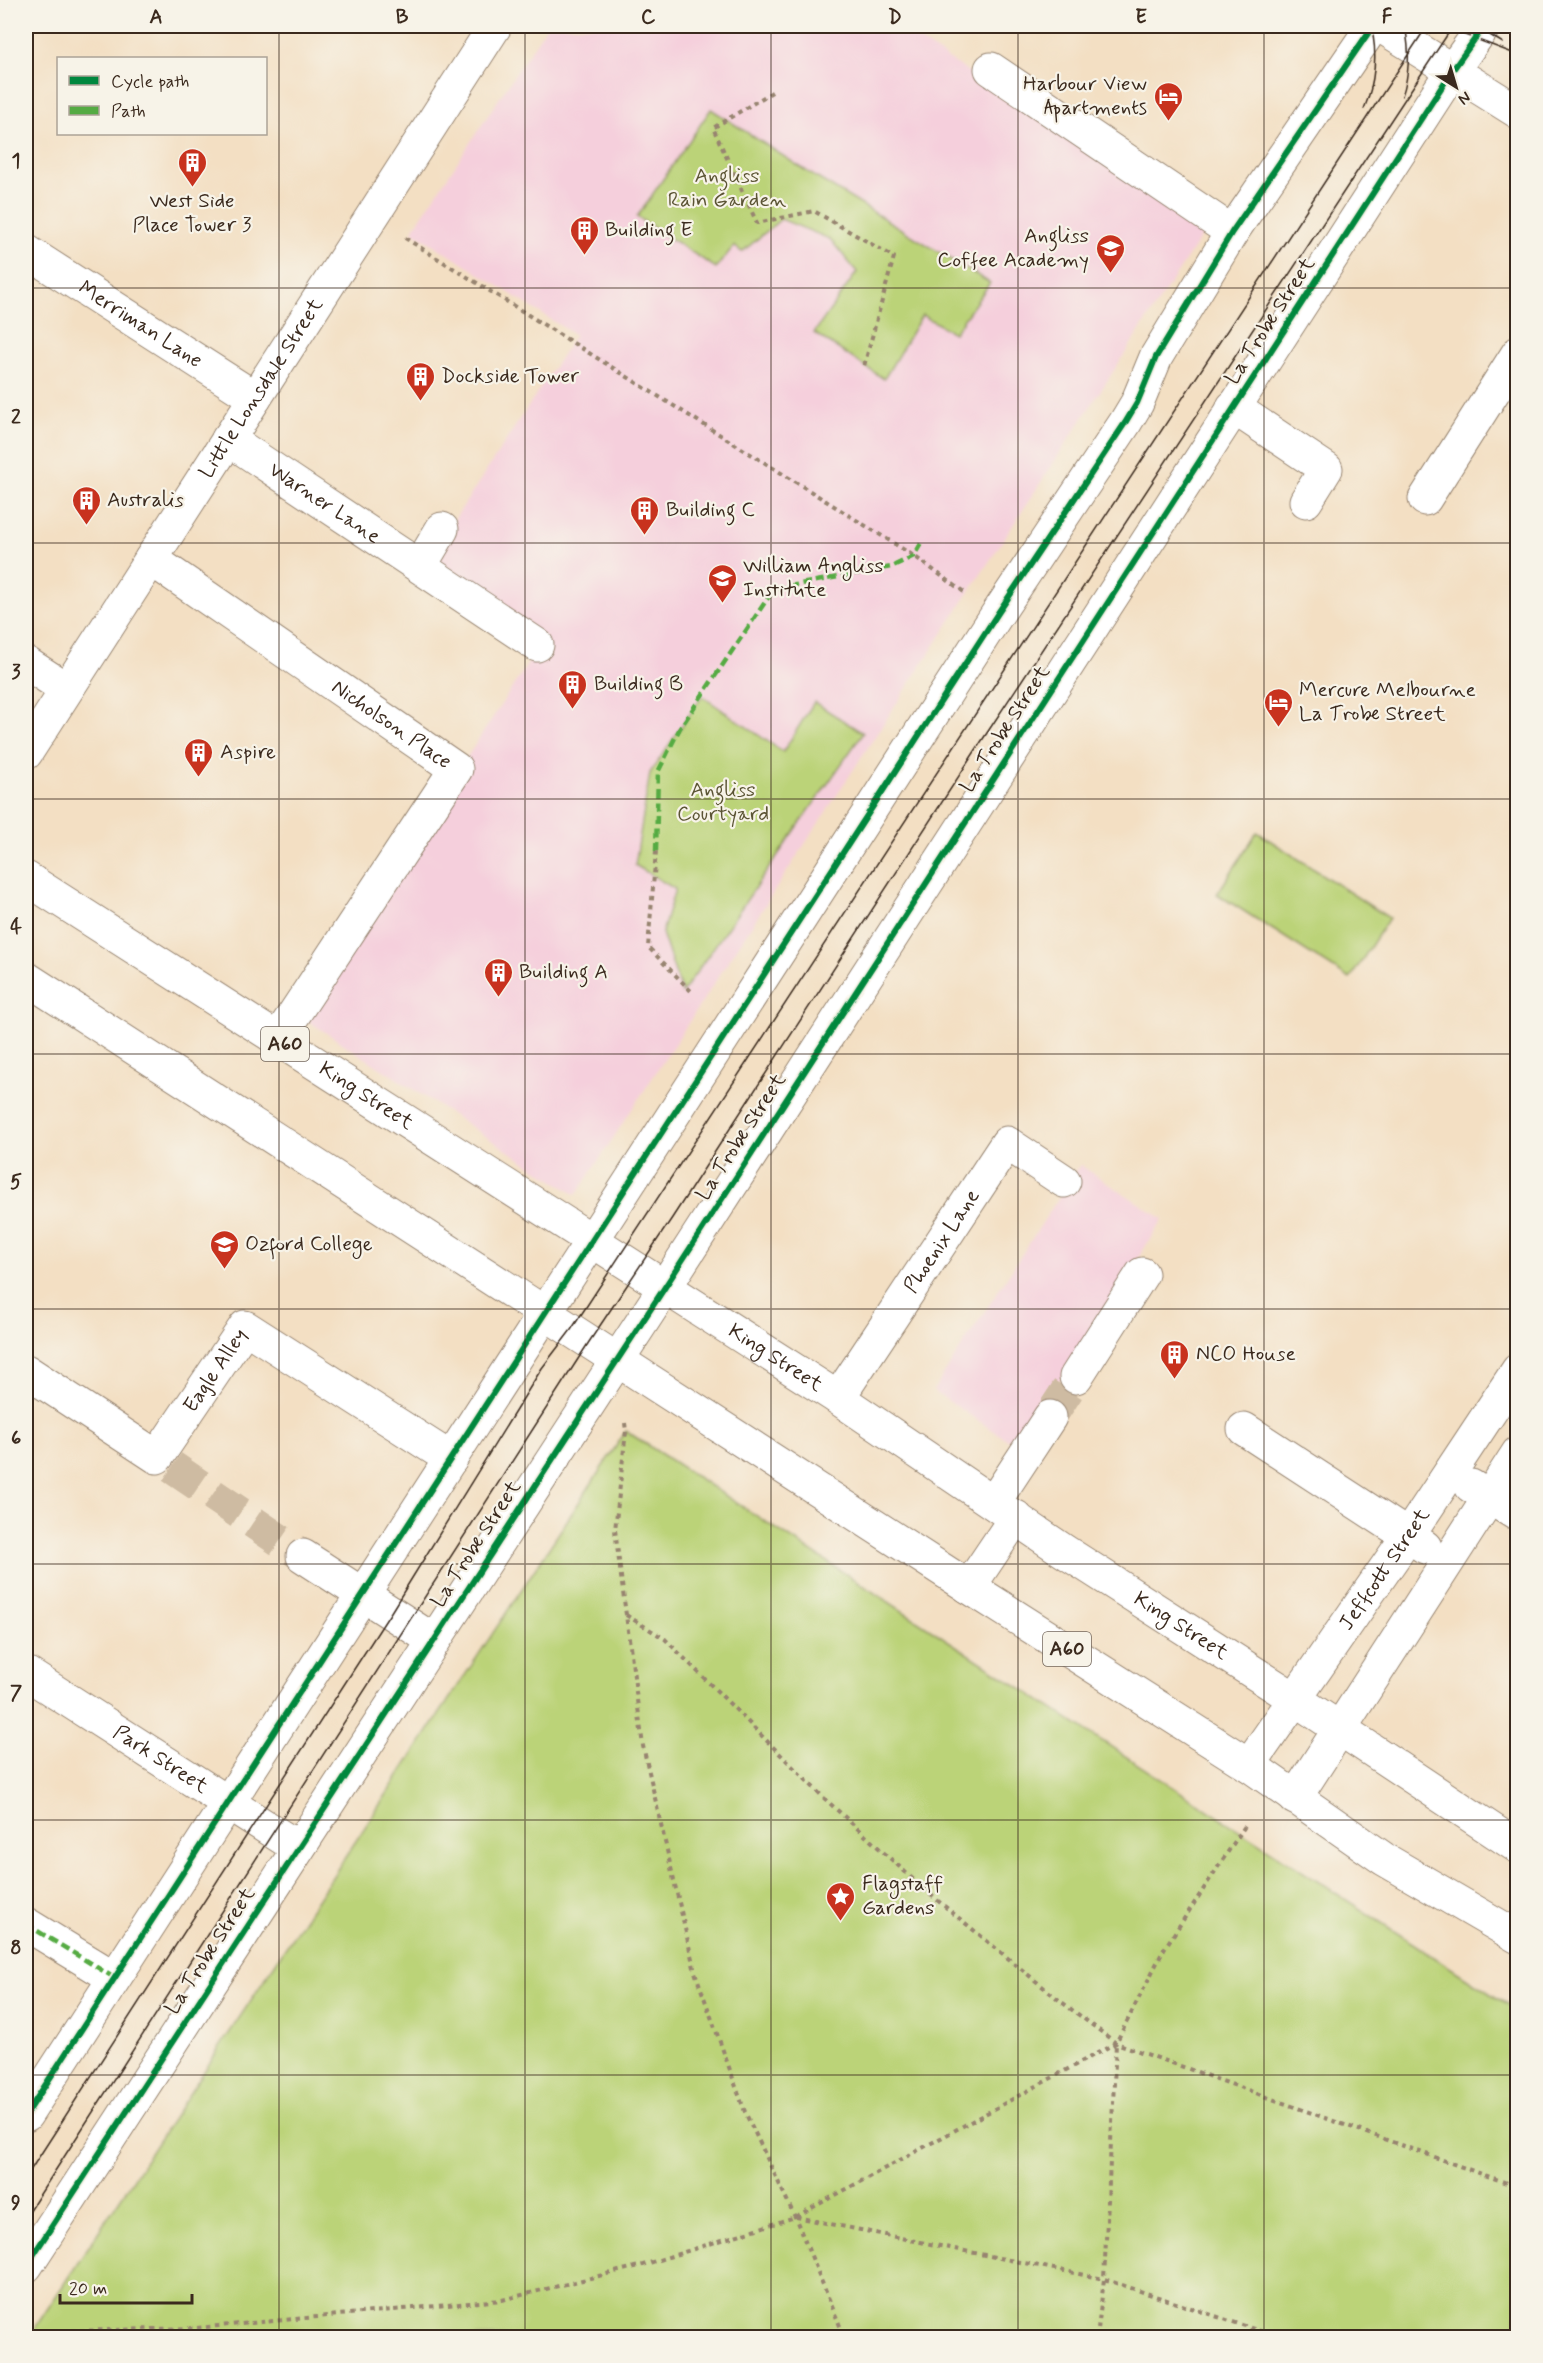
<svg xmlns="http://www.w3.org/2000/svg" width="1543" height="2363" viewBox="0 0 1543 2363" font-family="Mynerve,sans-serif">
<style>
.built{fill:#f5cfdc}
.green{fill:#bbd378;stroke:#7b7e4b;stroke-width:1.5}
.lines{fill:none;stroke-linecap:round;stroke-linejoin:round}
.minor-tunnel{stroke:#cebba2;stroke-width:33;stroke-dasharray:33 16;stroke-linecap:butt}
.minor-casing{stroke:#978470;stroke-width:35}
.major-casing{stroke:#978470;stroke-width:35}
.highway-casing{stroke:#978470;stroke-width:35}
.path{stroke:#978470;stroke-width:4;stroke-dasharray:4.5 4.5;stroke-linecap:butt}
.minor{stroke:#fff;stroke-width:33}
.major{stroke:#fff;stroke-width:33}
.highway{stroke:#fff;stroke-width:33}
.tram{stroke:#3b2a1e;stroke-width:1.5}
.quiet{stroke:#55ab43;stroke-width:4.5;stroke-dasharray:9 4.5;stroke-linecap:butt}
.cycleway-casing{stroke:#f7f3e8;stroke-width:10}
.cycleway{stroke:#00873e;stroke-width:6}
.grid{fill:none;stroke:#3b2a1e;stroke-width:1.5;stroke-opacity:0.55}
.labels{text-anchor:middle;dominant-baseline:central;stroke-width:4.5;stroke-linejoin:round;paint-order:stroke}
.shield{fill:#f7f3e8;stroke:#73665b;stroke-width:1.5}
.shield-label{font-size:20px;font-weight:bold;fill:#3b2a1e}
.poi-label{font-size:21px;fill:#3b2a1e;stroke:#f7f3e8;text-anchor:start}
.park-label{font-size:21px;fill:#5b5434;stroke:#f7f3e8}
.street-label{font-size:21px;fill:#3b2a1e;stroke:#f7f3e8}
.neatline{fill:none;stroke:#3b2a1e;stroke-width:2}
.grid-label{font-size:20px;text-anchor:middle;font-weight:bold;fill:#3b2a1e}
</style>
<rect width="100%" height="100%" fill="#f7f3e8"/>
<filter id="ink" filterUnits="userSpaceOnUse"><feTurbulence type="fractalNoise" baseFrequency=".0167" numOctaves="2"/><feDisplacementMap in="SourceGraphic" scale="12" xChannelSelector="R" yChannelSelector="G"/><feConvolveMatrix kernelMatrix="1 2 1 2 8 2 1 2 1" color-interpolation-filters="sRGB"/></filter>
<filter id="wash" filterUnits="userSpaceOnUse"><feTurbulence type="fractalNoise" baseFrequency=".008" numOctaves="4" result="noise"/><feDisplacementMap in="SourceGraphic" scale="24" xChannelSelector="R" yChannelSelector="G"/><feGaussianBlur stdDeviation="1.35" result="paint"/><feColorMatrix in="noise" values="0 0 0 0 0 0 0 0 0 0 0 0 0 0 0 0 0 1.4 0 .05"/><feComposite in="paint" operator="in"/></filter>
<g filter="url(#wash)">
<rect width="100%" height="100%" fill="#f3dfc3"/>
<!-- built -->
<g class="built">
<polygon points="547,26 897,26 1208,226 576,1195 299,1015 542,642 424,566 575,335 412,231"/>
<polygon points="1080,1165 1163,1219 1017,1446 933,1391"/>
</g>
<!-- green -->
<g class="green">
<polygon points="711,109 814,176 990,283 954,333 922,315 884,379 814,333 857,272 830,239 781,219 742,252 734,246 716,268 637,217"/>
<polygon points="702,696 783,752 814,702 863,733 682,993 662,933 675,889 635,865 650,773"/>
<polygon points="1257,832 1389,918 1350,979 1217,894"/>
<polygon points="626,1431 1517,2011 1517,2337 29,2337"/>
</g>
</g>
<g filter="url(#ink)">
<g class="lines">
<!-- minor-tunnel -->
<g class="minor-tunnel">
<polyline points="1050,1417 1076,1377"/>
<polyline points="172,1467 303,1556"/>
</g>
<defs>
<g id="minor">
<polyline points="991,69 1232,232"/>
<path id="s1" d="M26,251L255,398"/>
<polyline points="1233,407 1326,469 1306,501"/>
<path id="s2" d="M228,439L537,645"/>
<polyline points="1425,499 1518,353"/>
<path id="s3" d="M151,559L456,769L277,1040"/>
<polyline points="420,566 442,529"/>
<polyline points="26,663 66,689"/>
<path id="s4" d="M26,753L495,26"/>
<path id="s5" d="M26,1371L157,1457L245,1327L451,1459"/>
<polyline points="1076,1377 1142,1274"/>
<path id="s6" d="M838,1398L1007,1143L1064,1181"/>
<polyline points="1244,1429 1425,1547"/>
<polyline points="1471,1486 1518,1515"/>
<polyline points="994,1502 1050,1417"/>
<polyline points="303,1556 433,1640"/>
<path id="s7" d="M26,1673L297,1847"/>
<path id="s8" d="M1249,1765L1408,1536L1518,1370"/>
<polyline points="1295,1798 1518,1453"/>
<polyline points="26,1924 113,1977"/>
<polyline points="26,2115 998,613 1125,423 1137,403 1156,357 1232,232 1373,26"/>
<polyline points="26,2266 665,1287 1452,71 1484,26"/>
</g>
<polyline id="major" points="1381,26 1518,112"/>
<g id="highway">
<path id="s9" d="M26,878L838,1398L1064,1551L1295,1699L1518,1847"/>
<polyline points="26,978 969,1587 1249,1765 1384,1859 1518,1937"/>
<polyline points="969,1587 1016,1517"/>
</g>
</defs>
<!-- minor casing -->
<use href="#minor" class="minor-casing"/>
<!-- major casing -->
<use href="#major" class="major-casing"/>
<!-- highway casing -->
<use href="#highway" class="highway-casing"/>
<!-- path -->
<g class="path">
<polyline points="772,92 713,128 757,223 814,211 894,257 864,366"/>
<polyline points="405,238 914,556 964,592"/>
<polyline points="656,851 648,947 691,991"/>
<polyline points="625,1423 626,1431 615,1530 626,1615 643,1746 695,1972 745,2112 795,2217 845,2338"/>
<polyline points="626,1615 665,1639 824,1798 926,1891 1059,2000 1116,2043 1518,2187"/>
<polyline points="796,2217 1104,2279 1281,2338"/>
<polyline points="26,2332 197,2328 502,2300 643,2265 795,2217 1116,2043 1164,1949 1247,1823"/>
<polyline points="1097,2338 1104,2279 1116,2044"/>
</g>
<!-- minor -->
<use href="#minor" class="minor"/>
<!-- major -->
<use href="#major" class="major"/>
<!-- highway -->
<use href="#highway" class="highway"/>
<!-- tram -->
<g class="tram">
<polyline points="1441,26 1518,55"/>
<polyline points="1475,26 1503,43"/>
<path d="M1402,96C1410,73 1410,50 1405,26"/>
<path d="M1364,109C1375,83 1378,53 1371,26"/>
<polyline points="26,2177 391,1612 542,1368 571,1330 1427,26"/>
<polyline points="26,2216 589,1342 672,1218 981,742 1453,26"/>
</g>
<!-- quiet -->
<g class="quiet">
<polyline points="656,851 658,772 680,728 774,589 891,567 914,556 923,540"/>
<polyline points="26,1924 113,1977"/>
</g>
<defs>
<g id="cycleway">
<polyline points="26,2115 998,613 1125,423 1137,403 1156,357 1232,232 1373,26"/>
<polyline points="26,2266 665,1287 1452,71 1484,26"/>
</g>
</defs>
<!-- cycleway casing -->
<use href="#cycleway" class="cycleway-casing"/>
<!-- cycleway -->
<use href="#cycleway" class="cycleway"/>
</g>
</g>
<!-- grid -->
<path class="grid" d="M279,26V2338M525,26V2338M771,26V2338M1018,26V2338M1264,26V2338M26,288H1518M26,543H1518M26,799H1518M26,1054H1518M26,1309H1518M26,1564H1518M26,1820H1518M26,2075H1518"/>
<!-- icons -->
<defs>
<symbol id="hotel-pin" viewBox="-11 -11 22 30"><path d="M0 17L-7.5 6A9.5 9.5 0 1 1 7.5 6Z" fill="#c8321e" stroke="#f7f3e8"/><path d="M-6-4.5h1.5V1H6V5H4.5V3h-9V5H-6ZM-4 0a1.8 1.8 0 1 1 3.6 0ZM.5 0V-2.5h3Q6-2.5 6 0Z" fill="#fff"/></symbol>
<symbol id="building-pin" viewBox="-11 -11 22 30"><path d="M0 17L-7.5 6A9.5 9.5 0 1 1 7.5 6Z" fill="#c8321e" stroke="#f7f3e8"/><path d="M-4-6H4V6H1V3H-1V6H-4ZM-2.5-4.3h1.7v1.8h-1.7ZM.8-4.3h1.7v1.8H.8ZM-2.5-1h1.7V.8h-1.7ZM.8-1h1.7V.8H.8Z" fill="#fff"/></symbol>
<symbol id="university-pin" viewBox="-11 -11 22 30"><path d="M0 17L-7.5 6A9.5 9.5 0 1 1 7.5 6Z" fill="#c8321e" stroke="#f7f3e8"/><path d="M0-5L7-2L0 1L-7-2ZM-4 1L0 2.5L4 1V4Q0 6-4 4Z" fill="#fff"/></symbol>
<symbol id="school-pin" viewBox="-11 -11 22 30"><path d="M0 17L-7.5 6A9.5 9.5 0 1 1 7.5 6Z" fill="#c8321e" stroke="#f7f3e8"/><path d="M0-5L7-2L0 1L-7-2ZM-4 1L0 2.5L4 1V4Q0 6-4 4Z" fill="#fff"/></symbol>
<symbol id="sight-pin" viewBox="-11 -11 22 30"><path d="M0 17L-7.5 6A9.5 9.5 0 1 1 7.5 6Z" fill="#c8321e" stroke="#f7f3e8"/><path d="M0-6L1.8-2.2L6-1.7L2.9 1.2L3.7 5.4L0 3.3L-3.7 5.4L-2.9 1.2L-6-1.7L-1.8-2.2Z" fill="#fff"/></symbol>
</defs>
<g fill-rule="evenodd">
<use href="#hotel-pin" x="1152" y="80" width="33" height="45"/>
<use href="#building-pin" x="176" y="146" width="33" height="45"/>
<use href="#building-pin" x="568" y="214" width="33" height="45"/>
<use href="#university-pin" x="1094" y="232" width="33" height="45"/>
<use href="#building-pin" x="404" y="360" width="33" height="45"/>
<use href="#building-pin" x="70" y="484" width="33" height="45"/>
<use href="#building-pin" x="628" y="494" width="33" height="45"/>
<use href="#university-pin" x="706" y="562" width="33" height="45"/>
<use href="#building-pin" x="556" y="668" width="33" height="45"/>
<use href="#hotel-pin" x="1262" y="686" width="33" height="45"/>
<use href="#building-pin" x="182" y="736" width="33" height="45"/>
<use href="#building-pin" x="482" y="956" width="33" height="45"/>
<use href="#school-pin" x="208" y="1228" width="33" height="45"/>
<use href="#building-pin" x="1158" y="1338" width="33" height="45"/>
<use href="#sight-pin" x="824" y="1880" width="33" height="45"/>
</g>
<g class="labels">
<!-- shield labels -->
<g class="shield">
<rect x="261" y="1027" width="48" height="34" rx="4.5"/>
<rect x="1043" y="1632" width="48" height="34" rx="4.5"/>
</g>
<g class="shield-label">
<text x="285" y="1044">A60</text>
<text x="1067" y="1649">A60</text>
</g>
<!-- poi labels -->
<g class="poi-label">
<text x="1147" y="84" text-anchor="end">Harbour View<tspan x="1147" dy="24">Apartments</tspan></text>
<text x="192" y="201" text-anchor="middle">West Side<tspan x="192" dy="24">Place Tower 3</tspan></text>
<text x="605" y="230">Building E</text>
<text x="1089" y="236" text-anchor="end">Angliss<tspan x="1089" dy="24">Coffee Academy</tspan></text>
<text x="441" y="376">Dockside Tower</text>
<text x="107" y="500">Australis</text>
<text x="666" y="510">Building C</text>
<text x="743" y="566">William Angliss<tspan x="743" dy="24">Institute</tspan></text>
<text x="594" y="684">Building B</text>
<text x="1299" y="690">Mercure Melbourne<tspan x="1299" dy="24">La Trobe Street</tspan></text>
<text x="220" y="752">Aspire</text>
<text x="519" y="972">Building A</text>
<text x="245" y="1244">Ozford College</text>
<text x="1196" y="1354">NCO House</text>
<text x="862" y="1884">Flagstaff<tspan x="862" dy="24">Gardens</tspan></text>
</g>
<!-- park labels -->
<g class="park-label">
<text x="727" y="176">Angliss<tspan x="727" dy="24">Rain Garden</tspan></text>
<text x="723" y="790">Angliss<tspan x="723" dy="24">Courtyard</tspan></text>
</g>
<!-- street labels -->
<g class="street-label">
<text transform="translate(1270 321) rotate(-57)">La Trobe Street</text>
<text stroke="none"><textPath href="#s1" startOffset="136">Merriman Lane</textPath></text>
<text stroke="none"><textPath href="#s4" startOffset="434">Little Lonsdale Street</textPath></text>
<text stroke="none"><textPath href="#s2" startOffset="116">Warner Lane</textPath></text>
<text stroke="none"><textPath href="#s3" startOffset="292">Nicholson Place</textPath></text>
<text transform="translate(1005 729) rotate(-57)">La Trobe Street</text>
<text stroke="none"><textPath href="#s9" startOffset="404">King Street</textPath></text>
<text transform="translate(741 1137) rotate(-57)">La Trobe Street</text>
<text stroke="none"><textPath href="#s6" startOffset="188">Phoenix Lane</textPath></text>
<text stroke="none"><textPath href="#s9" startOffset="890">King Street</textPath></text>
<text stroke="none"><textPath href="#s5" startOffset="261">Eagle Alley</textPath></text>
<text transform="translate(476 1544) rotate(-57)">La Trobe Street</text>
<text stroke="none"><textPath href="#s8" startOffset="238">Jeffcott Street</textPath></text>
<text stroke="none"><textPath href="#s9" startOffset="1376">King Street</textPath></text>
<text stroke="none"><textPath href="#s7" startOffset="160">Park Street</textPath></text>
<text transform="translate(210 1951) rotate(-57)">La Trobe Street</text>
</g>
</g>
<!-- margin -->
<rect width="1543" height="2363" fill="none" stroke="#f7f3e8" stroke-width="66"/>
<!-- legend -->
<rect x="57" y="57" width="210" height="78" fill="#f7f3e8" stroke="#aca397" stroke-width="1.5"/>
<rect x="69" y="76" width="30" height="9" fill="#00873e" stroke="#aca397" stroke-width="1.5"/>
<text x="111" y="87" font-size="18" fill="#3b2a1e">Cycle path</text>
<rect x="69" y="106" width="30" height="9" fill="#55ab43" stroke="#aca397" stroke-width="1.5"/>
<text x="111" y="117" font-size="18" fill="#3b2a1e">Path</text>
<!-- north arrow -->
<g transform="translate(1456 87) rotate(143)" stroke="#f7f3e8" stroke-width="4.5" paint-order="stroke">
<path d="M0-4.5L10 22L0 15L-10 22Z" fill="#3b2a1e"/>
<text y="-9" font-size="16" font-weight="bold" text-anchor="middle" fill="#3b2a1e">N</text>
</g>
<!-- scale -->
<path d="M60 2294v9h132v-9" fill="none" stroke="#3b2a1e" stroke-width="3"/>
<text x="69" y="2294" font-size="18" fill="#3b2a1e" stroke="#f7f3e8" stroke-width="4.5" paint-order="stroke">20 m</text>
<rect x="33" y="33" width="1477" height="2297" class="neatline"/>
<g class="grid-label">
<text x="156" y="23">A</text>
<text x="402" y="23">B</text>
<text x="648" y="23">C</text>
<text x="895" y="23">D</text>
<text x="1141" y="23">E</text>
<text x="1387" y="23">F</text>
<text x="16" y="167">1</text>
<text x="16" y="423">2</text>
<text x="16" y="678">3</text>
<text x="16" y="933">4</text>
<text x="16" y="1188">5</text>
<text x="16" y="1444">6</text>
<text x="16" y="1699">7</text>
<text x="16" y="1954">8</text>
<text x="16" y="2209">9</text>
</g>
</svg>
